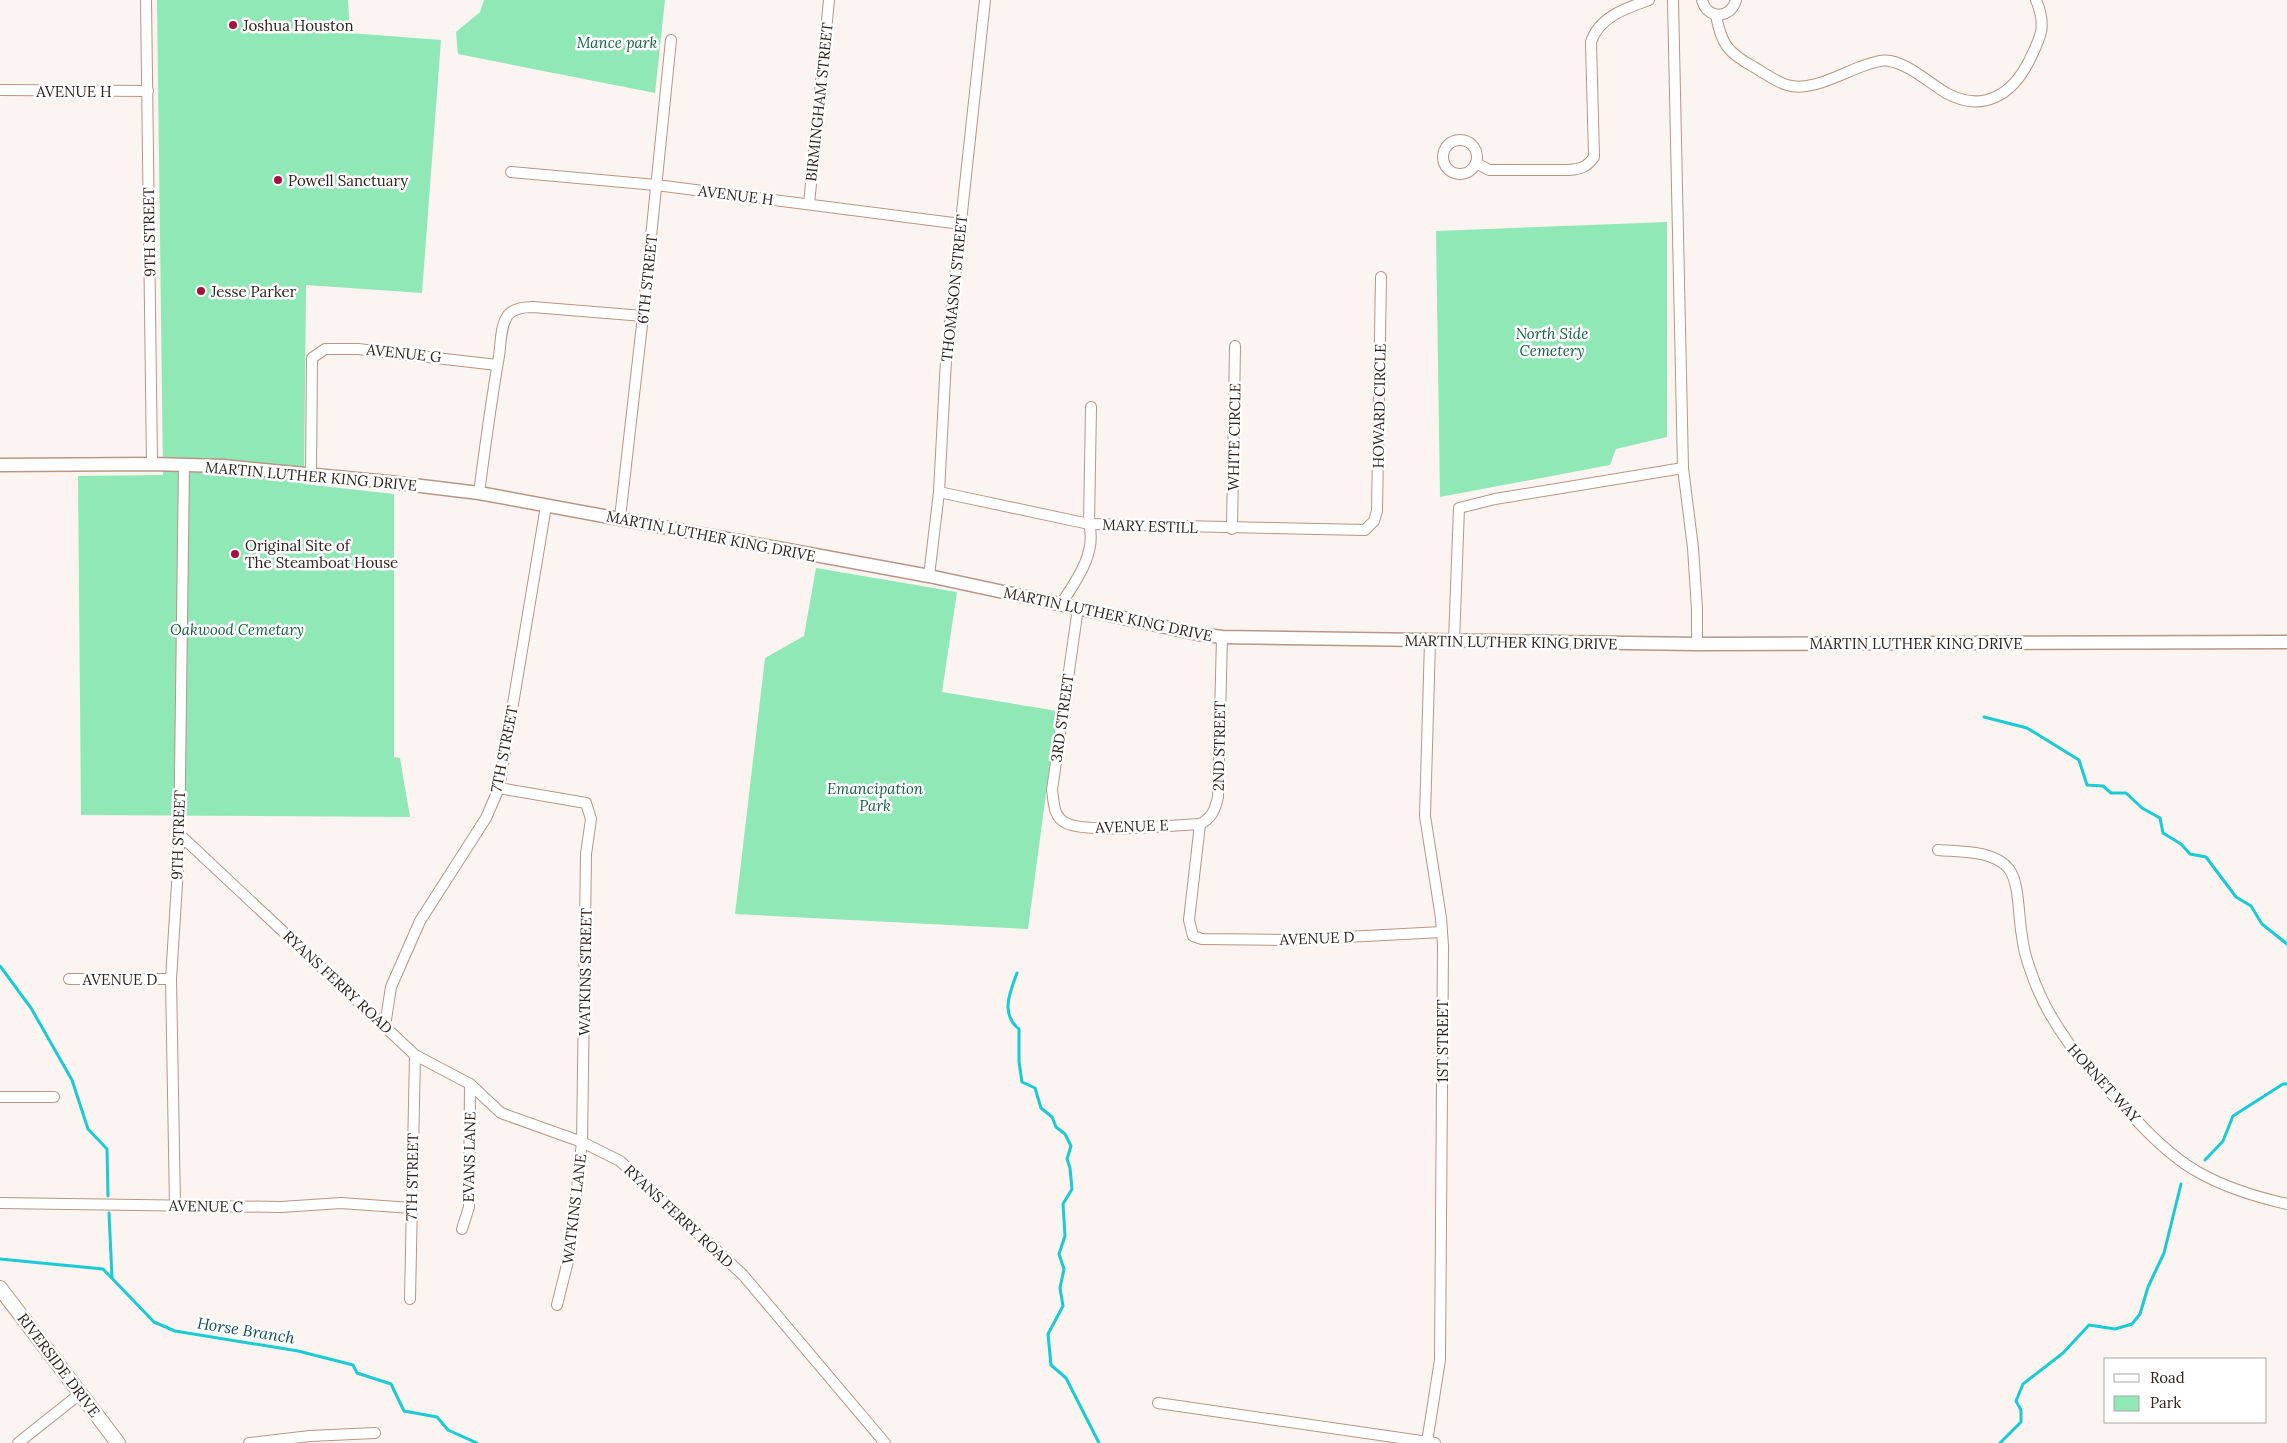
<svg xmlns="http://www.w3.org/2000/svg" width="2287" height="1443" viewBox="0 0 2287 1443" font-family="Lora,serif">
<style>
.green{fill:#91e8b7}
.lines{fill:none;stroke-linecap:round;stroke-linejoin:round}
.stream{stroke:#19cbd5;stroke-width:3}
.minor-casing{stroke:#b89686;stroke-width:12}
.tertiary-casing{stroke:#b89686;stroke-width:15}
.secondary-casing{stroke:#b89686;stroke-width:16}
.minor{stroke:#fff;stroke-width:10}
.tertiary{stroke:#fff;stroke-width:12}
.secondary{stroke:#fff;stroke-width:14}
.poi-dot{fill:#a70f3e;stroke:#fff;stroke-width:2}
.labels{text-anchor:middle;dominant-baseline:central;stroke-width:5;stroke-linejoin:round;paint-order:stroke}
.poi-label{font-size:15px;fill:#30221c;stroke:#fff;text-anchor:start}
.park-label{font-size:15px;font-style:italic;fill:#146340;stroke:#fff}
.street-label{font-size:15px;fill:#30221c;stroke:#fff}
.water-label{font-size:16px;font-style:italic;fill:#0d5155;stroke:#fff}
</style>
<rect width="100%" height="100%" fill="#fcf4f1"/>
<!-- green -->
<g class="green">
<polygon points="157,0 348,0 350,33 441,40 422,293 306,285 304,484 394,494 394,757 400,758 410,817 81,815 78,476 163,475"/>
<polygon points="484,0 665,0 655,93 458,54 456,32 480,12"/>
<polygon points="1667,222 1667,437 1616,449 1610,465 1440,497 1436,231"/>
<polygon points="816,568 957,592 942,692 1057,711 1028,929 735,914 765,658 804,636"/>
</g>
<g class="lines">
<!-- stream -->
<g class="stream">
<polyline points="1984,717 2027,728 2079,760 2087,785 2103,786 2111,793 2126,793 2142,808 2160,818 2163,833 2181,844 2190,854 2206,857 2236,897 2251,906 2262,924 2287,944"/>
<polyline points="0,966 31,1008 72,1080 88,1129 107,1149 108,1196"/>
<path d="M1017,973C1010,992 1000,1014 1019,1029V1062L1022,1082L1035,1088L1041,1108L1052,1117L1056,1127L1065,1134L1071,1146L1067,1159L1070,1168L1072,1189L1063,1204L1065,1236L1059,1254L1064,1269L1060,1288L1063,1306L1048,1334L1051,1365L1066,1378L1099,1443"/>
<polyline points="2205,1160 2223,1141 2233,1116 2283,1084 2287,1084"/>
<polyline points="109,1213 112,1278"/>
<polyline points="0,1259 103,1269 154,1322 175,1331 298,1351 353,1365 357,1373 391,1384 404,1411 437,1417 448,1430 477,1443"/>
<polyline points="2000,1443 2021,1422 2021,1410 2016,1401 2023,1384 2063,1353 2089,1325 2115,1329 2132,1324 2140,1314 2148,1287 2164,1253 2181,1184"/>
</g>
<defs>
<g id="minor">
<polyline points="146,0 152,464"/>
<polyline points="1673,0 1683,468 1693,548 1697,609 1697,644"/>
<path d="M1702,0C1707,20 1731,19 1736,0"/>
<path d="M1716,15C1721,44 1728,53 1754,67C1764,73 1776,82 1787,85C1810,92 1839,75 1860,67C1869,64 1880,59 1890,61C1910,65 1928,82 1946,93C1983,113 2012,95 2029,61C2041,37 2047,26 2036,0"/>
<polyline points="0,90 148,91"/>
<circle cx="1460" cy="157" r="17"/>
<path d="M1476,163L1489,170H1569C1581,169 1587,167 1594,157L1591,42C1599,17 1626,8 1649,0"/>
<polyline points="511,172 656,185 961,224"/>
<polyline points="809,204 829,0"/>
<polyline points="311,474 312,358 325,349 358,349 497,365"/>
<polyline points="939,492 1089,524 1365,530 1374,521 1377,511 1381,277"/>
<path d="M479,493C485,447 491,402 499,356C501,344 500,326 508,315C514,308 524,307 533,307L643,316"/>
<polyline points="620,518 643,316 671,40"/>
<polyline points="1232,529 1235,346"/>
<polyline points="929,576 939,492 946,360 985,0"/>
<path d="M1061,604C1076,581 1097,553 1089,524L1091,407"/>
<path d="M1078,608L1052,790C1054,802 1053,817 1066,823C1088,834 1172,825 1200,824"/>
<path d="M1222,637L1218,797C1215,810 1212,818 1200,824L1189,920L1193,936L1202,939L1288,940L1442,932"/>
<polyline points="1454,641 1459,508 1495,499 1683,468"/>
<polyline points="499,788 586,803 591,819 586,854 582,1142 570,1253 557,1305"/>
<polyline points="179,834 415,1055 470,1084 501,1113 582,1142 620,1161 743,1275 885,1443"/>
<path d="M1938,850C1960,852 1994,850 2009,869C2020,884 2018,917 2022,936C2023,947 2026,958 2030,969C2048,1025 2085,1066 2125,1108C2146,1131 2171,1157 2198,1172C2226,1188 2256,1197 2287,1204"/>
<polyline points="69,979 171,979"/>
<polyline points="385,1026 391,987 420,921 486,818 499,788 546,506"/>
<polyline points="0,1097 54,1097"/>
<polyline points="0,1203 281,1207 341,1203 411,1208"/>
<polyline points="175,1206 171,979 179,852 184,465"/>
<polyline points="462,1229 469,1207 470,1084"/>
<polyline points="410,1299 415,1055"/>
<polyline points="1158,1403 1435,1443"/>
<polyline points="1427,1442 1440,1360 1443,946 1441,918 1425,816 1430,641"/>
<polyline points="18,1443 81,1393"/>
<polyline points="249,1443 310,1436 375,1433"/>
</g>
<polyline id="tertiary" points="0,465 152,464 223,466 388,482 479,493 929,576 1198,634 1222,637 1697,644 2287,642"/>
<polyline id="secondary" points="0,1288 118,1443"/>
</defs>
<!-- minor casing -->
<use href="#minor" class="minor-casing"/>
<!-- tertiary casing -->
<use href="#tertiary" class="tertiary-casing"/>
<!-- secondary casing -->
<use href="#secondary" class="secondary-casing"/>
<!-- minor -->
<use href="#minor" class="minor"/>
<!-- tertiary -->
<use href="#tertiary" class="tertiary"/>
<!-- secondary -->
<use href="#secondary" class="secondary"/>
</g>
<!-- markers -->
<g class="poi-dot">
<circle cx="233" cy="25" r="5"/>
<circle cx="278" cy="180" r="5"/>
<circle cx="201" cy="291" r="5"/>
<circle cx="235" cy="554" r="5"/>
</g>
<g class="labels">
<!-- poi labels -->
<g class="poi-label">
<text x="243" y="25">Joshua Houston</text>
<text x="288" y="180">Powell Sanctuary</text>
<text x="211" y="291">Jesse Parker</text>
<text x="245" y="545">Original Site of<tspan x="245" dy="17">The Steamboat House</tspan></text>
</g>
<!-- park labels -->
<g class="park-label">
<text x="617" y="42">Mance park</text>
<text x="1552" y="333">North Side<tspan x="1552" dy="17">Cemetery</tspan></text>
<text x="237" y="629">Oakwood Cemetary</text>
<text x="875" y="788">Emancipation<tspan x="875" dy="17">Park</tspan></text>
</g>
<!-- street labels -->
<g class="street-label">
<text x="74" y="91">AVENUE H</text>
<text transform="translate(819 102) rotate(-84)">BIRMINGHAM STREET</text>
<text transform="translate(736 195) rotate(7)">AVENUE H</text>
<text transform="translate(149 232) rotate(-91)">9TH STREET</text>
<text transform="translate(647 279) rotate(-84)">6TH STREET</text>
<text transform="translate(954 288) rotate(-84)">THOMASON STREET</text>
<text transform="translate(404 353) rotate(6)">AVENUE G</text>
<text transform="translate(1379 406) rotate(-89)">HOWARD CIRCLE</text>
<text transform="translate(1234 437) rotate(-89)">WHITE CIRCLE</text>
<text transform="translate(311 476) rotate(5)">MARTIN LUTHER KING DRIVE</text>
<text transform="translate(1150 526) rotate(2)">MARY ESTILL</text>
<text transform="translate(711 536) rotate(11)">MARTIN LUTHER KING DRIVE</text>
<text transform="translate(1108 614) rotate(12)">MARTIN LUTHER KING DRIVE</text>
<text transform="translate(1511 642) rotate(1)">MARTIN LUTHER KING DRIVE</text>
<text x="1916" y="643">MARTIN LUTHER KING DRIVE</text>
<text transform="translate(1062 718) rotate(-82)">3RD STREET</text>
<text transform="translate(1219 746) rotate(-89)">2ND STREET</text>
<text transform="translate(504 749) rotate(-79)">7TH STREET</text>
<text transform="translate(1132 826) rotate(-2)">AVENUE E</text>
<text transform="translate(178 835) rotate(-88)">9TH STREET</text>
<text transform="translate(1317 938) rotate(-2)">AVENUE D</text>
<text transform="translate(585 972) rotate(-89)">WATKINS STREET</text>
<text x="120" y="979">AVENUE D</text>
<text transform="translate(338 982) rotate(43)">RYANS FERRY ROAD</text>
<text transform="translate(1442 1041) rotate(-90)">1ST STREET</text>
<text transform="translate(2104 1083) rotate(48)">HORNET WAY</text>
<text transform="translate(469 1157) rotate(-89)">EVANS LANE</text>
<text transform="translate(412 1177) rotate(-89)">7TH STREET</text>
<text transform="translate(206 1206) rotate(1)">AVENUE C</text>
<text transform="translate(574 1209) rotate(-83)">WATKINS LANE</text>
<text transform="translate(679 1216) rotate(43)">RYANS FERRY ROAD</text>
<text transform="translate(59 1365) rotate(53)">RIVERSIDE DRIVE</text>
</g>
<!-- water labels -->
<g class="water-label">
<text transform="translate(246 1330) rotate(9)">Horse Branch</text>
</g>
</g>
<!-- legend -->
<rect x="2104" y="1358" width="162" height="65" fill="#ffffff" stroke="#aca7a4"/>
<rect x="2114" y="1374" width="25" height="8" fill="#ffffff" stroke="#aca7a4"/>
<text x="2150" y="1383" font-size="15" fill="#30221c">Road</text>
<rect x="2114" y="1396" width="25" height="15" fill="#91e8b7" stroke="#aca7a4"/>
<text x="2150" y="1408" font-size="15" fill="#30221c">Park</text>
</svg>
